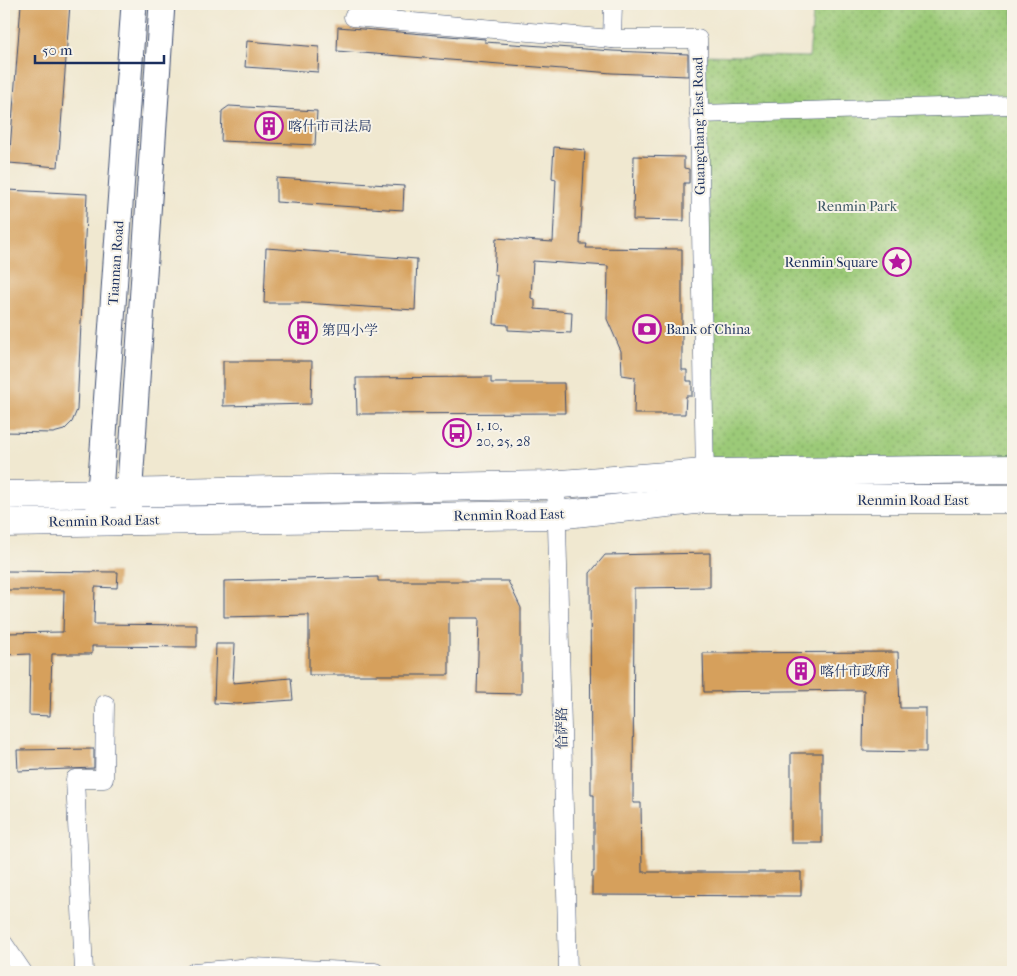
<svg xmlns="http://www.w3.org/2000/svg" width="1017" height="976" viewBox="0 0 1017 976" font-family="'IM FELL French Canon','Noto Serif SC',serif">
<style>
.park{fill:url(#park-dots);stroke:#5c7c6b}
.building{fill:#d6a05b}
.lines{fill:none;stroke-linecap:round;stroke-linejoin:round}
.street-casing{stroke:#3b4b6f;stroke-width:19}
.secondary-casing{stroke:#3b4b6f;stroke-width:27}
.primary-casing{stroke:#3b4b6f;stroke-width:29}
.street{stroke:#fff;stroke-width:18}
.secondary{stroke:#fff;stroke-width:25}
.primary{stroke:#fff;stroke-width:28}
.labels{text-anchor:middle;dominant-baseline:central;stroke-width:4;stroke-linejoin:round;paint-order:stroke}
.poi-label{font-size:14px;fill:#1b2f5e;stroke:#f7f3e8;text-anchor:start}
.street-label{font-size:14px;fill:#1b2f5e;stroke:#f7f3e8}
.park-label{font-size:14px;fill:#3b5664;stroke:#f7f3e8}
</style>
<defs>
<pattern id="park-dots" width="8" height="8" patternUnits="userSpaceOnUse" patternTransform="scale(1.25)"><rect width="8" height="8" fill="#9cca78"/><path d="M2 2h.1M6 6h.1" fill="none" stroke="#7ea466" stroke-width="1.8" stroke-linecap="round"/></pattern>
</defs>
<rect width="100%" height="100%" fill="#f7f3e8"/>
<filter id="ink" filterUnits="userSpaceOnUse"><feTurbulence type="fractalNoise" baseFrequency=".02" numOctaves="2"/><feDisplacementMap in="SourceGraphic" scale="10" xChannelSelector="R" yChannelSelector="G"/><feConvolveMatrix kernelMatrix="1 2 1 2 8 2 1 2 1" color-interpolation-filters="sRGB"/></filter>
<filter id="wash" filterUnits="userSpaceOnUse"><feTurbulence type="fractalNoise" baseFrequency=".0096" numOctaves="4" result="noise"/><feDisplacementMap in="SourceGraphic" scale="20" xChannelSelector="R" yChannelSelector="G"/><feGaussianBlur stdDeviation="1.12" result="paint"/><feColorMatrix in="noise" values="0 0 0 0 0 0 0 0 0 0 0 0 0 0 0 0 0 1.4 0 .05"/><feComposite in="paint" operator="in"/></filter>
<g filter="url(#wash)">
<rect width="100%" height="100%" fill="#f0e8d0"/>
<!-- park -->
<polygon class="park" points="814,4 1013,4 1013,469 705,473 698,55 809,57"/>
<g id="blocks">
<!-- building -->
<g class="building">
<polygon points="21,4 70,4 58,167 9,163"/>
<polygon points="338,27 485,39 485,42 613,51 688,54 688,76 612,73 337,51"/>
<polygon points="247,41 319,47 318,72 245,67"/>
<polygon points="229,106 317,111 315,145 221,141 222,111"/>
<polygon points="554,147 585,150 580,244 587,244 586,248 682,249 682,370 687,370 687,381 692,381 692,396 686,396 685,414 634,414 635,377 622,375 621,351 607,319 608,266 533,261 531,298 535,299 535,309 572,312 571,333 508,330 508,325 494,324 497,275 494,275 496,238 553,242 556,179 552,178"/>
<polygon points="634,156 684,157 684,168 689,169 689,183 684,183 684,221 633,220"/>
<polygon points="276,178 404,186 403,210 276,202"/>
<polygon points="7,190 87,194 77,410 72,422 64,430 53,433 4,432 4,318 6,281 4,281 4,258"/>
<polygon points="266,248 417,259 415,310 303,303 264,303"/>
<polygon points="223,361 312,361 311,404 223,406"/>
<polygon points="491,377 491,383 564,383 565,413 357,414 356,378"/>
<polygon points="710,553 710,587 634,588 633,803 641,803 642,872 801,872 801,896 592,895 592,872 594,872 594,795 591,795 590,573 605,555"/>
<polygon points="4,571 118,572 117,588 95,587 94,624 197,625 197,647 92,646 92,654 52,654 50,716 29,715 30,654 4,655 4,633 63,632 64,590 4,590"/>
<polygon points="378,577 378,581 508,581 521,608 521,694 477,693 479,618 449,618 449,675 309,675 309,615 224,617 224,581"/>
<polygon points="216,644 235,644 233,683 291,678 293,700 237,704 214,703"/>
<polygon points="898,652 900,708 926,708 926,752 863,751 864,690 704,692 703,653"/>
<polygon points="94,749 94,768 18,771 17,750"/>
<rect x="791" y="753" width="31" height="90"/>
</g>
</g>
</g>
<g filter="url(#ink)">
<use href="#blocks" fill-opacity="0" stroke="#3b4b6f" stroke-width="1"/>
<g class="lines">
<defs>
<g id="street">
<polyline points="353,17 612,39 698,39 705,481"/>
<polyline points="612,39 613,4"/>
<polyline points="699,114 1013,105"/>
<polyline points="556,484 568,972"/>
<polyline points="4,944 23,972"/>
<polyline points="84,972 75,779 104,779 105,704"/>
<polyline points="194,972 252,967 375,972"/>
</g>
<g id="secondary">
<polyline points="128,514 162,4"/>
<polyline points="98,521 134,4"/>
</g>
<g id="primary">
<polyline points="4,495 548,485 705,473 1013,469"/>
<polyline points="4,523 556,515 705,499 1013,499"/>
</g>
</defs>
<!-- street casing -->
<use href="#street" class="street-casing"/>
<!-- secondary casing -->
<use href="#secondary" class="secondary-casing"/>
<!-- primary casing -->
<use href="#primary" class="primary-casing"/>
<!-- street -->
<use href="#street" class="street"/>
<!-- secondary -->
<use href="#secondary" class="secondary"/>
<!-- primary -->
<use href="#primary" class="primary"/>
</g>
</g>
<!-- icons -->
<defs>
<symbol id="building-ring" viewBox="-11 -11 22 22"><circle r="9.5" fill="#f7f3e8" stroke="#b5179e" stroke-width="1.5"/><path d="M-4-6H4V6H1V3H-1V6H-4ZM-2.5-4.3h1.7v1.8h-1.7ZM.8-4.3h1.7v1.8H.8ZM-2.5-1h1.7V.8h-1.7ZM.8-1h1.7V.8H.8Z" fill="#b5179e"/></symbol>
<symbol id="sight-ring" viewBox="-11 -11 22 22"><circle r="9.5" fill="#f7f3e8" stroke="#b5179e" stroke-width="1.5"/><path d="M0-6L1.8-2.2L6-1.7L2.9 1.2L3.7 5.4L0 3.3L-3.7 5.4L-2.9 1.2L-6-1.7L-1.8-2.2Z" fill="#b5179e"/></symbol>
<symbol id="bank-ring" viewBox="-11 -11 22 22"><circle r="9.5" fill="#f7f3e8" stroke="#b5179e" stroke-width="1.5"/><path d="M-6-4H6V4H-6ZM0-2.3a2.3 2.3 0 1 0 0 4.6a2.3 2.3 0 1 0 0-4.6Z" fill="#b5179e"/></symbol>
<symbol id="bus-ring" viewBox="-11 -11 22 22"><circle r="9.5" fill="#f7f3e8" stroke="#b5179e" stroke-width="1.5"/><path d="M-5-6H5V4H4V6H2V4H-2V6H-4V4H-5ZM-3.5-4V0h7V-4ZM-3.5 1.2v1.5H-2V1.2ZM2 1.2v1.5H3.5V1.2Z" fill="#b5179e"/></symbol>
</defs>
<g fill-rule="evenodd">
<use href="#building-ring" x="253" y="110" width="32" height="32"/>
<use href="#sight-ring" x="881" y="246" width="32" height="32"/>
<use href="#bank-ring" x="631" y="313" width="32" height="32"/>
<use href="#building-ring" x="287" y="314" width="32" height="32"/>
<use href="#bus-ring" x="441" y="417" width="32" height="32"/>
<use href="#building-ring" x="785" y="655" width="32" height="32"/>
</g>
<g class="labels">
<!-- poi labels -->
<g class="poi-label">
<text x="288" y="126">喀什市司法局</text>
<text x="878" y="262" text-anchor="end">Renmin Square</text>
<text x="666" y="329">Bank of China</text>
<text x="322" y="330">第四小学</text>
<text x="476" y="425">1, 10,<tspan x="476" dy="16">20, 25, 28</tspan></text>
<text x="820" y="671">喀什市政府</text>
</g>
<!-- street labels -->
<g class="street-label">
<text transform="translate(699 126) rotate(-91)">Guangchang East Road</text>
<text transform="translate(116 263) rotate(-86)">Tiannan Road</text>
<text x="913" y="500">Renmin Road East</text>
<text transform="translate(509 515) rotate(-1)">Renmin Road East</text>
<text transform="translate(104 521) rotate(-1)">Renmin Road East</text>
<text transform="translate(562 728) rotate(-91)">恰萨路</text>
</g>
<!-- park labels -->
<g class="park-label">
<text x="857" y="206">Renmin Park</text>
</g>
</g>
<!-- margin -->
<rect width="1017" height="976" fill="none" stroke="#f7f3e8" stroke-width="20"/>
<!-- scale -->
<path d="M35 55v8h129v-8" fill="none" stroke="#1b2f5e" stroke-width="2.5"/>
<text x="42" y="55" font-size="15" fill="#1b2f5e" stroke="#f7f3e8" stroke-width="4" paint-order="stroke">50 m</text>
</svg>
